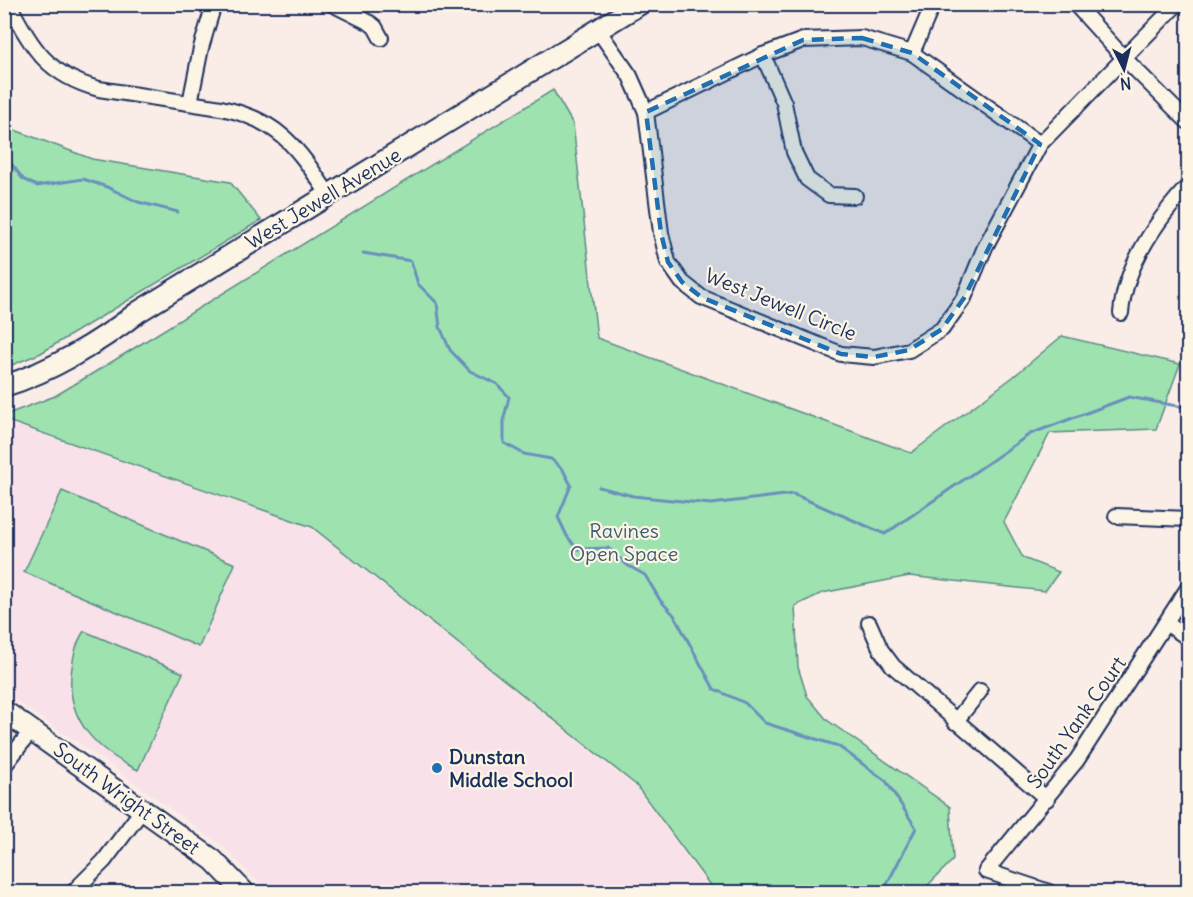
<svg xmlns="http://www.w3.org/2000/svg" width="1193" height="897" viewBox="0 0 1193 897" font-family="Delius,sans-serif">
<style>
.built{fill:#f8e1e9}
.green{fill:#9ee3af;stroke:#5c8986;stroke-width:1.5}
.lines{fill:none;stroke-linecap:round;stroke-linejoin:round}
.stream{stroke:#6b8fbd;stroke-width:3}
.street-casing{stroke:#1b2f5e;stroke-width:18}
.secondary-casing{stroke:#1b2f5e;stroke-width:24}
.street{stroke:#fcf5e5;stroke-width:14}
.secondary{stroke:#fcf5e5;stroke-width:20}
.marked{fill:#1f6fb2;fill-opacity:0.2;stroke:#1f6fb2;stroke-width:4.5;stroke-dasharray:12 8;stroke-linejoin:round}
.poi-dot{fill:#1f6fb2;stroke:#fcf5e5;stroke-width:2}
.labels{text-anchor:middle;dominant-baseline:central;stroke-width:4.5;stroke-linejoin:round;paint-order:stroke}
.street-label{font-size:20px;fill:#1b2f5e;stroke:#fcf5e5}
.park-label{font-size:20px;fill:#3c5c72;stroke:#fcf5e5}
.poi-label{font-size:20px;font-weight:bold;fill:#1b2f5e;stroke:#fcf5e5;text-anchor:start}
</style>
<rect width="100%" height="100%" fill="#faece7"/>
<filter id="ink" filterUnits="userSpaceOnUse"><feTurbulence type="fractalNoise" baseFrequency=".0167" numOctaves="2"/><feDisplacementMap in="SourceGraphic" scale="12" xChannelSelector="R" yChannelSelector="G"/><feConvolveMatrix kernelMatrix="1 2 1 2 8 2 1 2 1" color-interpolation-filters="sRGB"/></filter>
<g filter="url(#ink)">
<!-- built -->
<polygon class="built" points="5,422 311,528 635,787 712,892 268,892 225,848 105,761 5,693"/>
<!-- green -->
<g class="green">
<polygon points="553,90 573,124 597,338 911,453 1013,377 1062,336 1180,364 1156,429 1050,433 1004,522 1023,558 1059,572 1045,591 909,576 822,593 795,606 798,667 807,696 827,720 950,807 953,860 921,892 715,892 636,785 312,527 5,420 5,415 55,396 110,363"/>
<polygon points="4,126 92,159 230,182 261,220 41,353 5,368"/>
<polygon points="62,491 235,564 199,647 24,572"/>
<path d="M84,631L183,673L138,770C99,752 67,722 71,675C73,658 75,645 84,631Z"/>
</g>
<g class="lines">
<!-- stream -->
<g class="stream">
<polyline points="4,142 8,143 10,162 23,179 37,186 83,179 107,187 138,202 178,212"/>
<polyline points="363,253 411,261 418,284 437,303 440,327 450,350 470,371 497,384 509,397 504,418 504,443 524,454 551,459 563,470 571,485 558,517 567,536 577,549 608,548 627,565 645,575 660,600 674,615 714,689 745,703 765,723 838,746 886,781 916,828 886,886 887,892"/>
<polyline points="599,487 633,496 711,504 793,494 885,534 1030,434 1129,397 1188,408"/>
</g>
<defs>
<g id="street">
<path d="M9,4C31,48 49,76 99,89L221,108C279,120 297,147 328,194"/>
<polyline points="332,4 370,23 375,27 381,38"/>
<polyline points="1075,4 1124,58 1188,122"/>
<polyline points="598,30 630,76 646,112 661,233 668,262 682,282 701,297 841,354 874,357 909,350 942,329 964,298 985,247 1040,144 1177,4"/>
<polyline points="912,53 933,4"/>
<polyline points="763,55 784,103 794,152 807,179 829,195 855,196"/>
<polyline points="190,103 201,48 214,4"/>
<polyline points="646,112 763,55 803,40 862,38 912,53 1040,144"/>
<path d="M1121,313C1125,266 1157,220 1188,186"/>
<polyline points="1116,516 1188,519"/>
<polyline points="869,623 881,650 893,666 1047,799"/>
<polyline points="1166,623 1188,638"/>
<polyline points="955,722 980,691"/>
<polyline points="4,766 32,730"/>
<polyline points="73,892 104,861 143,809"/>
<polyline points="1049,892 986,871 1077,760 1188,588"/>
</g>
<g id="secondary">
<path d="M4,386C50,372 100,342 138,312L640,4"/>
<polyline points="4,711 213,860 244,892"/>
</g>
</defs>
<!-- street casing -->
<use href="#street" class="street-casing"/>
<!-- secondary casing -->
<use href="#secondary" class="secondary-casing"/>
<!-- street -->
<use href="#street" class="street"/>
<!-- secondary -->
<use href="#secondary" class="secondary"/>
</g>
</g>
<!-- marked area -->
<path class="marked" d="M862,38L912,53L1040,144L964,298L942,329L909,350L874,357L841,354L701,297L682,282L668,262L661,233L646,112L803,40Z"/>
<!-- markers -->
<circle class="poi-dot" cx="437" cy="768" r="6"/>
<g class="labels">
<!-- street labels -->
<g class="street-label">
<text transform="translate(323 198) rotate(-31)">West Jewell Avenue</text>
<text transform="translate(781 304) rotate(22)">West Jewell Circle</text>
<text transform="translate(1076 722) rotate(-55)">South Yank Court</text>
<text transform="translate(127 798) rotate(36)">South Wright Street</text>
</g>
<!-- park labels -->
<g class="park-label">
<text x="624" y="530">Ravines<tspan x="624" dy="23">Open Space</tspan></text>
</g>
<!-- poi labels -->
<g class="poi-label">
<text x="449" y="756">Dunstan<tspan x="449" dy="23">Middle School</tspan></text>
</g>
</g>
<!-- margin -->
<rect width="1193" height="897" fill="none" stroke="#fcf5e5" stroke-width="24"/>
<rect x="12" y="12" width="1169" height="873" fill="none" stroke="#1b2f5e" stroke-width="2" filter="url(#ink)"/>
<!-- north arrow -->
<g transform="translate(1124 69) rotate(174)" stroke="#fcf5e5" stroke-width="4.5" paint-order="stroke">
<path d="M0-4.5L10 22L0 15L-10 22Z" fill="#1b2f5e"/>
<text y="-9" font-size="16" font-weight="bold" text-anchor="middle" fill="#1b2f5e">N</text>
</g>
</svg>
